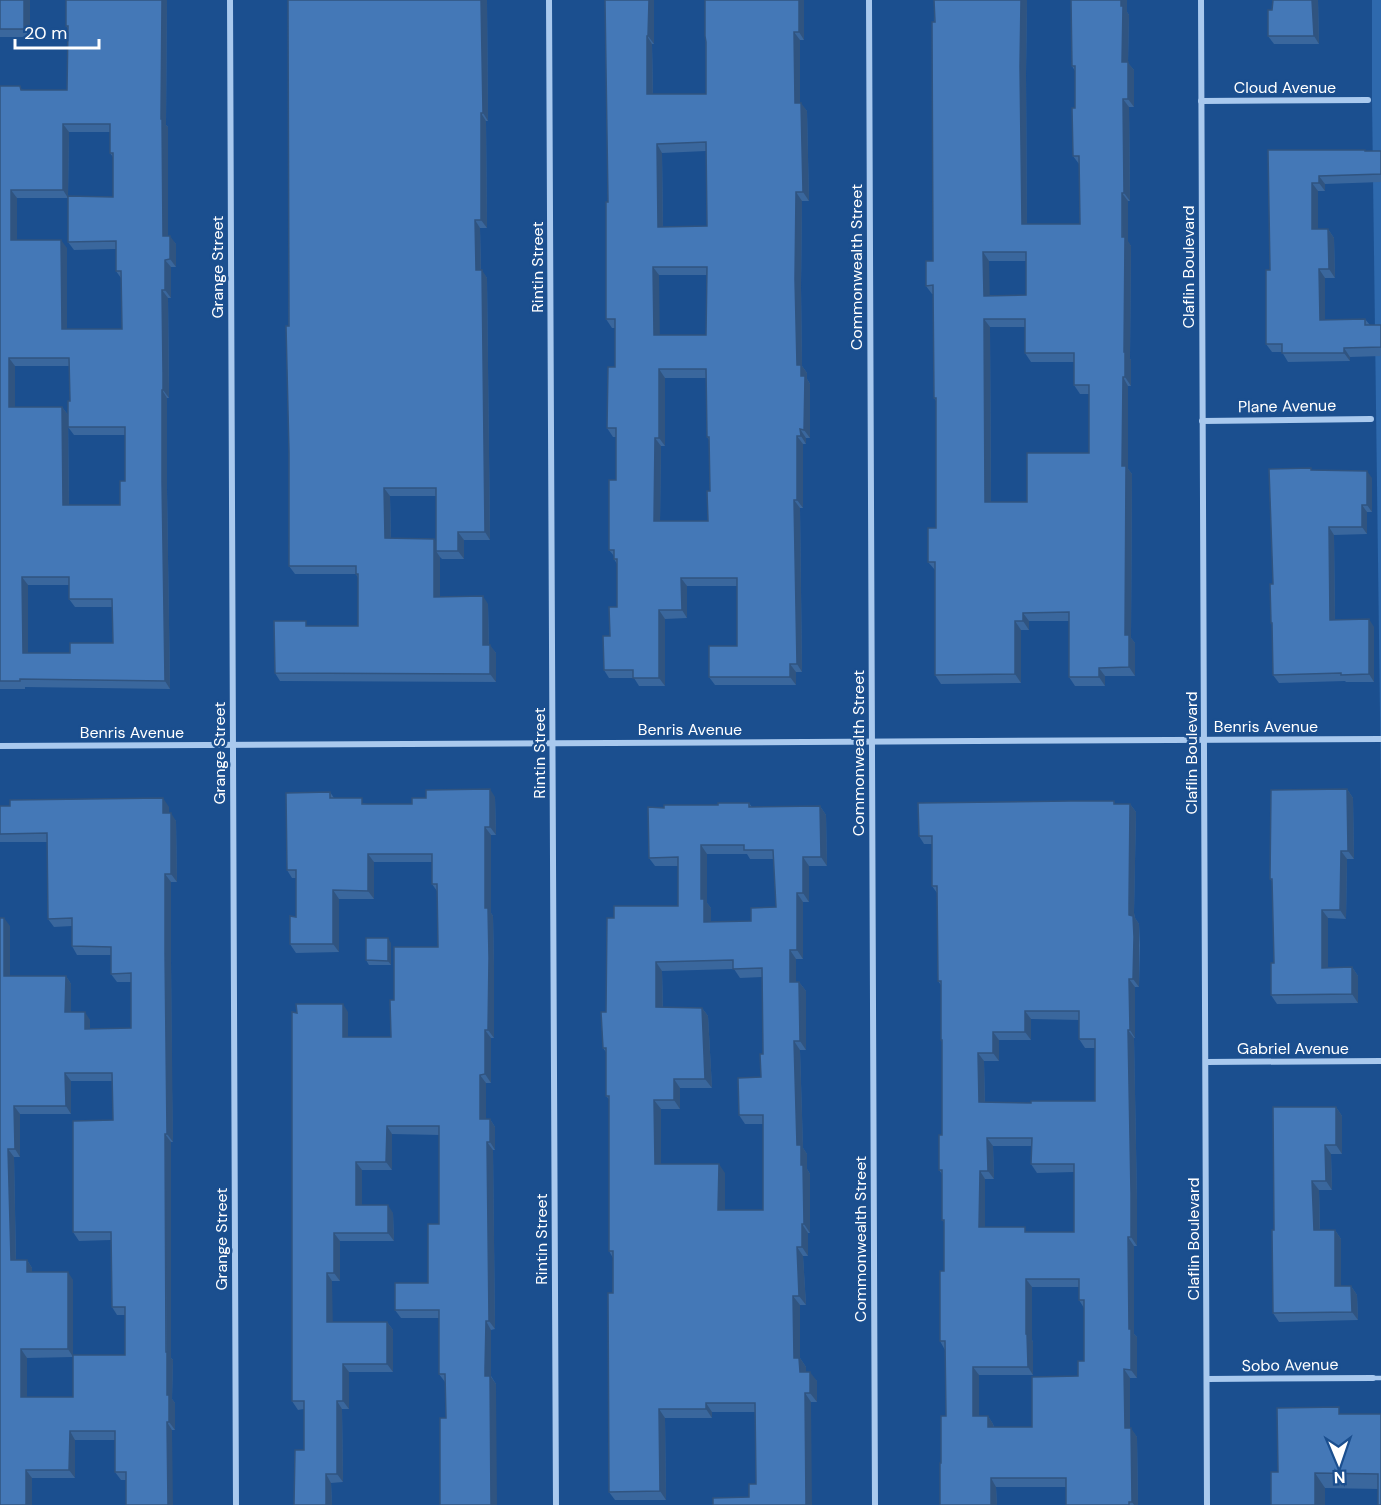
<svg xmlns="http://www.w3.org/2000/svg" width="1381" height="1505" viewBox="0 0 1381 1505" font-family="'DM Sans',sans-serif">
<style>
.green{fill:#2e69ad}
.lines{fill:none;stroke-linecap:round;stroke-linejoin:round}
.service{stroke:#a9c9ee;stroke-width:4.5}
.minor{stroke:#a9c9ee;stroke-width:6}
.wall{fill:#3a679d;fill-rule:evenodd}
.shaded-wall{fill:#305480}
.building{fill:#4478b7;stroke:#305480;stroke-width:1.5;fill-rule:evenodd}
.labels{text-anchor:middle;dominant-baseline:central;stroke-width:5;stroke-linejoin:round;paint-order:stroke}
.street-label{font-size:16px;fill:#fff;stroke:#1b4f8f}
</style>
<rect width="100%" height="100%" fill="#1b4f8f"/>
<!-- green -->
<polygon class="green" points="1372,0 1381,0 1381,790 1372,100"/>
<g class="lines">
<!-- service -->
<polyline class="service" points="1373,1378 1381,1378"/>
<!-- minor -->
<g class="minor">
<polyline points="230,0 236,1505"/>
<polyline points="549,0 556,1505"/>
<polyline points="869,0 875,1505"/>
<polyline points="1201,0 1207,1505"/>
<polyline points="1201,101 1368,100"/>
<polyline points="1202,421 1371,419"/>
<polyline points="0,746 1381,739"/>
<polyline points="1206,1062 1381,1061"/>
<polyline points="1207,1379 1373,1378"/>
</g>
</g>
<!-- wall -->
<g class="wall">
<rect x="0" y="0" width="30" height="37"/>
<path d="M66,0H167L166,125L168,127V236L176,244V267H171V298H168L169,380V398H167V489L170,689L25,687V689H0V86L24,90H67L68,29L66,26ZM69,132H110V153L113,157V197L68,196ZM17,198H68V242L74,250L116,249V271L121,278L122,329H67V248L17,240ZM15,366H70V401L68,427L74,435H125V481L120,505H69L68,415L62,407H15ZM28,585H69V599L75,607H112L113,643L70,653H28Z"/>
<path d="M487,0L488,121H486L487,228H480L481,270L487,278L490,540H464V559H442L440,557V597L488,604L489,645L496,653V682L280,681L275,673L310,626H358V578L356,574H295L289,566L288,28ZM390,496H436V542L434,539L391,538Z"/>
<path d="M605,0H654V44H652L653,94H706L705,0H804V40H800V103L807,111L809,201H802L801,287L802,366L807,373V379L810,384V438H806V444H803V508H800L802,672H796V685H715L709,677L737,646V586H687V618L665,619V686H639L634,678H609L604,670L610,636L617,607V564L614,559V556L609,550L616,480V437H613L607,428L615,367V328H612L606,319L608,202ZM706,151L707,226L663,227L662,153ZM659,275H707L706,335H659ZM665,378H706L707,437L709,440L710,491L708,521H660L661,446H665Z"/>
<path d="M934,0H1027L1026,74L1027,224H1080L1079,164L1073,156L1075,108V71L1072,66L1127,12L1129,15L1128,63L1134,70V107H1129L1130,201H1128V242L1131,246L1130,359L1131,360V386H1128V469L1132,474L1131,638L1135,643V676H1105V686H1075L1069,677V621H1029V630H1021V683L941,684L935,675V570L928,562L936,528V401L934,398L933,294H932L926,286L933,261ZM989,261H1026V295H989ZM990,327H1025V353L1031,362H1074V385L1080,394H1089V453L1027,502H991Z"/>
<polygon points="1318,0 1319,44 1274,44 1268,36 1273,4"/>
<polygon points="1268,150 1365,150 1366,151 1381,151 1381,182 1325,184 1325,191 1318,191 1318,229 1328,229 1334,238 1335,278 1325,278 1325,320 1365,319 1370,325 1381,325 1381,356 1350,357 1350,361 1288,362 1282,352 1272,352 1266,344 1270,270"/>
<polygon points="1313,470 1372,478 1372,512 1367,512 1367,534 1334,535 1335,620 1374,627 1374,682 1346,682 1345,681 1279,683 1273,675 1272,625 1271,623"/>
<polygon points="1347,789 1353,798 1354,859 1347,859 1346,919 1328,918 1328,968 1352,967 1358,976 1358,1003 1277,1004 1271,995 1274,963 1272,881 1270,879"/>
<polygon points="330,792 334,798 367,804 412,804 495,797 496,835 491,835 491,913 493,916 494,967 494,1038 491,1038 491,1083 486,1083 486,1119 490,1119 495,1127 495,1150 493,1150 495,1329 491,1330 491,1376 496,1384 446,1418 445,1382 439,1374 439,1318 401,1318 395,1310 428,1283 439,1224 439,1135 392,1134 392,1170 362,1170 362,1205 393,1213 394,1241 340,1241 340,1281 332,1281 332,1322 387,1322 393,1330 393,1372 349,1372 349,1409 342,1409 343,1482 331,1483 332,1505 294,1505 304,1450 304,1409 298,1410 292,1401 348,1012 348,1037 391,1037 394,1000 438,947 437,891 432,884 432,862 374,862 374,899 339,899 339,952 296,953 290,944 296,917 296,878 292,878 287,870"/>
<path d="M1114,801L1115,804H1130L1136,812L1134,913L1135,918L1139,924L1140,945L1139,987H1135V1038H1134L1137,1201V1246H1134V1334L1137,1337V1378H1130V1428L1137,1437L1138,1505H1066V1487H996L997,1505H940L941,1463L946,1416L945,1350L940,1341L944,1271V1222L942,1220V1174L939,1170L942,1135V1042L941,1040V985L938,981L937,893L932,886V844H924L919,836ZM1031,1019L1079,1020V1039L1085,1048H1095V1101L1031,1103H985L984,1061H999V1040H1031ZM993,1146H1032L1031,1164L1037,1173L1074,1172V1232H1029L985,1227V1179H994ZM1032,1287H1079V1300L1084,1308V1361L1078,1376L1032,1427H994L993,1424L988,1416H979V1375H1033V1342L1032,1340Z"/>
<path d="M749,803L752,807L820,806L826,815L827,866H809V902H803V959H796V982H799L806,991V1050H800L803,1148L807,1154V1169L810,1174V1233H808V1256H803L806,1305H800V1358L806,1367V1372L817,1381V1402H811L749,1497L756,1484L755,1412H712V1418H665L666,1500H615L609,1492L613,1258L609,1251V1099L606,1096V1052L603,1048L614,918L678,906V866H655L649,858L664,808ZM707,854H747L750,859H774L776,907L751,921L711,922V908L707,903ZM734,969L740,978L762,977L763,1054L761,1077L739,1115L745,1124H763V1210H725V1173L661,1164V1109H680V1088H712L708,1016L702,1008L663,1007L662,971Z"/>
<path d="M0,806L169,807V813L176,821L177,882H171V962L172,1088L173,1142H171V1358L173,1360L172,1399L175,1403V1430H172L126,1480H121L115,1472V1440H75V1478H32V1505H0L10,926V976H66L71,984V1012L90,1020V1029L131,1028V982H117L111,974V955H77L72,946V926L54,927L48,919L47,842H0ZM71,1081H113V1120L73,1232L79,1241L111,1240L112,1307L117,1315H125V1355H73V1280L32,1272V1268L27,1260H16L14,1157H20V1114H71ZM73,1357V1397H27V1358Z"/>
<polygon points="391,943 391,965 369,965 366,960"/>
<polygon points="1336,1107 1342,1116 1342,1154 1331,1154 1332,1190 1319,1190 1320,1230 1335,1230 1341,1239 1341,1286 1351,1286 1357,1295 1358,1320 1279,1322 1273,1313 1274,1230"/>
<polygon points="1343,1414 1381,1414 1378,1489 1325,1488 1278,1472"/>
</g>
<!-- shaded-wall -->
<g class="shaded-wall">
<polygon points="24,0 30,0 30,37 24,29"/>
<polygon points="162,0 167,0 166,125 168,127 168,244 163,236 161,119"/>
<polygon points="481,0 487,0 488,121 483,113"/>
<polygon points="649,0 654,0 654,44 648,36"/>
<polygon points="799,0 804,0 804,40 799,32"/>
<polygon points="1021,0 1027,0 1026,74 1027,232 1022,224 1020,66"/>
<polygon points="1121,0 1127,0 1127,12 1129,15 1128,63 1134,70 1134,107 1128,99 1122,62"/>
<polygon points="1312,0 1318,0 1319,44 1314,36"/>
<polygon points="794,32 800,40 800,111 795,103"/>
<polygon points="647,36 652,44 653,102 647,94"/>
<polygon points="1123,99 1129,107 1130,201 1124,193"/>
<polygon points="801,103 807,111 809,201 803,192"/>
<polygon points="481,113 486,121 487,228 481,220"/>
<polygon points="63,124 69,132 68,198 63,190"/>
<polygon points="657,144 662,153 663,235 658,227"/>
<polygon points="1319,176 1325,184 1325,191 1319,183"/>
<polygon points="1312,183 1318,191 1318,238 1312,229"/>
<polygon points="11,190 17,198 17,248 11,240"/>
<polygon points="796,192 802,201 801,287 802,366 807,373 807,379 810,384 810,438 804,430 801,376 797,365 795,279"/>
<polygon points="1122,193 1128,201 1128,241 1131,246 1130,359 1131,360 1131,386 1125,377 1124,352"/>
<polygon points="475,220 480,228 481,279 476,270"/>
<polygon points="1328,229 1334,238 1335,278 1329,269"/>
<polygon points="170,236 176,244 176,267 170,259"/>
<polygon points="61,240 67,248 67,337 62,329"/>
<polygon points="983,252 989,261 990,304 984,296"/>
<polygon points="165,260 171,267 171,298 165,290"/>
<polygon points="653,267 659,275 660,344 654,335"/>
<polygon points="1319,269 1325,278 1325,329 1320,320"/>
<polygon points="482,270 487,278 490,540 485,532"/>
<polygon points="162,290 168,298 169,398 163,390"/>
<polygon points="984,319 990,327 991,510 985,502"/>
<polygon points="1344,348 1350,357 1350,361 1344,353"/>
<polygon points="9,358 15,366 15,415 9,407"/>
<polygon points="659,369 665,378 665,446 659,438"/>
<polygon points="1123,377 1128,386 1128,469 1132,474 1131,638 1135,643 1135,676 1129,667 1125,635 1122,466"/>
<polygon points="162,390 167,398 167,489 170,689 165,681 162,481"/>
<polygon points="62,407 68,415 69,513 63,505"/>
<polygon points="800,429 806,438 806,444 801,436"/>
<polygon points="797,436 803,444 803,508 797,500"/>
<polygon points="655,438 661,446 660,530 654,521"/>
<polygon points="1367,471 1372,478 1372,512 1367,505"/>
<polygon points="384,488 390,496 391,546 385,538"/>
<polygon points="794,500 800,508 802,672 797,664"/>
<polygon points="1362,505 1367,512 1367,534 1362,527"/>
<polygon points="1329,527 1334,535 1335,627 1330,620"/>
<polygon points="458,532 464,540 464,559 458,551"/>
<polygon points="434,539 440,547 436,551 440,557 440,605 434,597"/>
<polygon points="22,577 28,585 28,661 23,653"/>
<polygon points="681,578 687,586 687,618 682,610"/>
<polygon points="483,596 488,604 489,653 483,645"/>
<polygon points="659,610 665,619 665,686 659,678"/>
<polygon points="1023,613 1029,621 1029,630 1023,621"/>
<polygon points="1369,619 1374,627 1374,682 1369,674"/>
<polygon points="1015,621 1021,630 1021,683 1015,674"/>
<polygon points="490,645 496,653 496,682 490,674"/>
<polygon points="790,664 796,672 796,685 790,677"/>
<polygon points="1099,668 1105,676 1105,686 1099,677"/>
<polygon points="490,789 495,797 496,835 490,827"/>
<polygon points="1347,789 1353,798 1354,859 1348,851"/>
<polygon points="163,798 169,807 169,821 163,813"/>
<polygon points="1130,804 1136,812 1134,913 1135,918 1139,924 1139,987 1133,979 1129,915"/>
<polygon points="820,806 826,815 827,866 821,857"/>
<polygon points="171,813 176,821 177,882 171,874"/>
<polygon points="485,827 491,835 491,913 493,916 494,967 494,1038 488,1030 485,908"/>
<polygon points="701,845 707,854 707,903 711,908 711,931 704,922 701,899"/>
<polygon points="1341,851 1347,859 1346,919 1340,910"/>
<polygon points="368,854 374,862 374,899 368,891"/>
<polygon points="803,857 809,866 809,902 803,893"/>
<polygon points="165,874 171,882 171,962 173,1142 167,1134 165,953"/>
<polygon points="333,890 339,899 339,952 333,944"/>
<polygon points="797,893 803,902 803,959 797,950"/>
<polygon points="1322,910 1328,918 1328,976 1322,968"/>
<polygon points="4,918 10,926 10,984 4,976"/>
<polygon points="388,938 391,943 391,965 388,961"/>
<polygon points="790,950 796,959 796,991 790,982"/>
<polygon points="656,962 662,971 663,1016 656,1007"/>
<polygon points="1352,967 1358,976 1358,1003 1352,994"/>
<polygon points="66,976 71,984 71,1020 65,1012"/>
<polygon points="1129,979 1135,987 1135,1038 1130,1030"/>
<polygon points="799,982 806,991 806,1050 800,1041"/>
<polygon points="343,1004 348,1012 348,1045 343,1037"/>
<polygon points="702,1008 708,1016 712,1088 705,1079"/>
<polygon points="1025,1011 1031,1019 1031,1040 1025,1032"/>
<polygon points="85,1012 90,1020 90,1037 85,1029"/>
<polygon points="485,1030 491,1038 491,1083 485,1074"/>
<polygon points="1128,1030 1134,1038 1137,1201 1137,1246 1131,1237"/>
<polygon points="993,1032 999,1040 999,1061 993,1053"/>
<polygon points="794,1041 800,1050 803,1148 807,1154 807,1169 810,1174 810,1233 804,1224 801,1165 797,1145"/>
<polygon points="978,1053 984,1061 985,1111 979,1102"/>
<polygon points="65,1073 71,1081 71,1114 66,1106"/>
<polygon points="480,1075 486,1083 486,1127 480,1119"/>
<polygon points="674,1079 680,1088 680,1109 674,1100"/>
<polygon points="654,1100 661,1109 661,1172 655,1164"/>
<polygon points="14,1106 20,1114 20,1157 15,1149"/>
<polygon points="1336,1107 1342,1116 1342,1154 1336,1145"/>
<polygon points="490,1119 495,1127 495,1150 490,1142"/>
<polygon points="387,1126 392,1134 392,1170 386,1162"/>
<polygon points="165,1134 171,1142 171,1358 173,1360 172,1399 175,1403 175,1430 169,1422 167,1395"/>
<polygon points="987,1138 993,1146 994,1179 988,1171"/>
<polygon points="487,1142 493,1150 495,1329 489,1321"/>
<polygon points="1325,1145 1331,1154 1332,1190 1326,1181"/>
<polygon points="8,1149 14,1157 16,1268 11,1260"/>
<polygon points="356,1162 362,1170 362,1213 356,1205"/>
<polygon points="719,1164 725,1173 725,1219 718,1210"/>
<polygon points="980,1171 985,1179 985,1235 979,1227"/>
<polygon points="1312,1181 1319,1190 1320,1239 1314,1230"/>
<polygon points="388,1205 393,1213 394,1241 388,1233"/>
<polygon points="802,1224 808,1233 808,1256 802,1247"/>
<polygon points="1335,1230 1341,1239 1341,1295 1335,1286"/>
<polygon points="334,1233 340,1241 340,1281 334,1273"/>
<polygon points="1128,1237 1134,1246 1134,1334 1137,1337 1137,1378 1131,1370 1129,1329"/>
<polygon points="797,1247 803,1256 806,1305 799,1296"/>
<polygon points="27,1260 32,1268 32,1280 27,1272"/>
<polygon points="68,1272 73,1280 73,1357 68,1349"/>
<polygon points="327,1273 332,1281 333,1330 327,1322"/>
<polygon points="1026,1279 1032,1287 1032,1340 1033,1342 1033,1375 1028,1367 1026,1334"/>
<polygon points="1351,1286 1357,1295 1358,1320 1352,1312"/>
<polygon points="793,1296 800,1305 800,1358 806,1367 806,1381 800,1372 794,1358"/>
<polygon points="486,1321 491,1330 491,1377 496,1384 497,1505 491,1505 485,1376"/>
<polygon points="387,1322 393,1330 393,1372 387,1364"/>
<polygon points="21,1349 27,1358 27,1405 21,1397"/>
<polygon points="343,1364 349,1372 349,1409 343,1401"/>
<polygon points="973,1367 979,1375 979,1424 973,1416"/>
<polygon points="1124,1369 1130,1378 1130,1436 1125,1428"/>
<polygon points="810,1372 817,1381 817,1402 810,1393"/>
<polygon points="805,1393 811,1402 812,1505 806,1505"/>
<polygon points="337,1401 342,1409 343,1482 337,1474"/>
<polygon points="706,1403 712,1412 712,1418 706,1409"/>
<polygon points="659,1409 665,1418 666,1500 660,1491"/>
<polygon points="988,1416 993,1424 994,1436 988,1427"/>
<polygon points="167,1422 172,1430 173,1505 168,1505"/>
<polygon points="1131,1428 1137,1437 1138,1505 1134,1505 1132,1502"/>
<polygon points="70,1431 75,1440 75,1478 69,1470"/>
<polygon points="26,1470 32,1478 32,1505 26,1505"/>
<polygon points="1315,1473 1325,1488 1325,1505 1315,1505"/>
<polygon points="326,1474 331,1483 332,1505 326,1505"/>
<polygon points="991,1478 996,1487 997,1505 991,1505"/>
</g>
<!-- building -->
<g class="building">
<rect x="0" y="0" width="24" height="29"/>
<path d="M66,0H162L161,119H162L163,236H170V259L165,260V290H162L163,372V390H162V481L165,681L20,679V681H0V86H20L21,90H67L68,26H66ZM63,124H110V153H113V197L68,196V242L116,241V271H121L122,329H62L61,240H11V190H63ZM9,358H69L70,401H68V427H125V481H120V505H63L62,407H9ZM22,577H69V599H112L113,643H70V653H23Z"/>
<polygon points="288,0 481,0 483,113 481,113 481,220 475,220 476,270 482,270 485,532 458,532 458,551 436,551 436,488 384,488 385,538 434,539 434,597 483,596 483,645 490,645 490,674 275,673 274,621 306,621 306,626 358,626 358,574 356,574 356,566 289,566 289,453 286,326 289,326"/>
<path d="M605,0H649L648,36H647V94H706V42L705,36V0H799V32H794L795,103H801L803,192H796L795,279L797,365H801V376H805L804,430L800,429L801,436H797V500H794L797,664H790V677H709V646H737V578H681L682,610H659V678H633V670H604L603,636H610L609,607H617V559H614V550H609V480H616V428H607L608,367H615V319H606V202H608ZM706,142L707,226L658,227L657,144ZM653,267H707L706,335H654ZM659,369H706L707,437H709L710,491H707L708,521H654L655,438H659Z"/>
<path d="M934,0H1021L1020,66L1022,224H1080L1079,156H1073L1072,108H1075V66H1072L1071,0H1121V6H1123L1122,62H1128V99H1123L1124,193H1122V237H1125L1124,352H1125V377H1123L1122,466H1126L1125,635H1129V667L1099,668V677H1069V612L1023,613V621H1015V674L935,675V562H928V528H936V398H934L933,285L926,286V261H933L932,22H935ZM983,252H1026V295L984,296ZM984,319H1025V353H1074V385H1089V453H1027V502H985Z"/>
<polygon points="1273,0 1312,0 1314,36 1268,36 1268,10 1272,10"/>
<polygon points="1268,150 1365,150 1365,151 1381,151 1381,174 1319,176 1319,183 1312,183 1312,229 1328,229 1329,269 1319,269 1320,320 1365,319 1365,325 1381,325 1381,347 1344,348 1344,353 1282,353 1282,344 1266,344 1266,270 1270,270"/>
<polygon points="1311,468 1311,470 1367,471 1367,505 1362,505 1362,527 1329,527 1330,620 1369,619 1369,674 1341,675 1341,673 1273,675 1272,623 1271,623 1270,584 1273,584 1269,469"/>
<polygon points="490,789 490,827 485,827 485,908 488,908 489,958 488,1030 485,1030 485,1074 480,1075 480,1119 490,1119 490,1142 487,1142 489,1321 486,1321 485,1368 485,1376 490,1376 491,1505 440,1505 440,1418 446,1418 445,1374 439,1374 439,1310 395,1310 395,1283 428,1283 428,1224 439,1224 439,1126 387,1126 386,1162 356,1162 356,1205 388,1205 388,1233 334,1233 334,1273 327,1273 327,1322 387,1322 387,1364 343,1364 343,1401 337,1401 337,1474 326,1474 326,1505 294,1505 295,1450 304,1450 304,1401 292,1401 292,1012 297,1013 296,1004 343,1004 343,1037 391,1037 390,1000 394,1000 394,947 438,947 437,884 432,884 432,854 368,854 368,891 333,890 333,944 290,944 290,916 296,917 296,870 287,870 286,793 330,792 330,798 362,798 362,804 412,804 412,798 426,798 426,790"/>
<polygon points="1347,789 1348,851 1341,851 1340,910 1322,910 1322,968 1352,967 1352,994 1271,995 1271,963 1274,963 1272,879 1270,879 1271,790"/>
<path d="M163,798V813H171V874H165V953L167,1134H165L166,1352H167V1395H169V1422H167L168,1505H126V1472H115V1431H70L69,1470H26V1505H0V918H4V976H66L65,1012H85V1029L131,1028V973L111,974V947L72,946V918L48,919L47,833L0,834V806H10V800ZM65,1073H112L113,1120L73,1121V1232H111L112,1307H125V1355H73V1397H21V1349H68V1272H27V1260H11L8,1149H15L14,1106H66Z"/>
<path d="M1070,801H1114V804H1130L1129,904V915L1133,916L1134,937L1133,979H1129L1130,1030H1128L1131,1193V1237H1128L1129,1329H1131V1370L1124,1369L1125,1428H1131L1132,1502H1129V1505H1066V1478H991V1505H940V1463H941V1416H946L945,1341H940V1271H944V1220H942V1170H939V1135H942V1040H941V981H938L937,886H932V836H919L918,803ZM1025,1011H1079V1039H1095V1101H1031V1103L979,1102L978,1053H993V1032H1025ZM987,1138H1032L1031,1164H1074V1232H1025V1227H979L980,1171H988ZM1026,1279H1079V1300H1084V1361H1078V1376L1032,1377V1427H988V1416H973V1367H1028L1027,1334H1026Z"/>
<path d="M718,803H749V807L820,806L821,857H803V893H797V950H790V982H799L800,1041H794L797,1145H801V1165H803L804,1224H802V1247H797L799,1296H793L794,1358H799L800,1372H810V1393H805L806,1505H713V1498L749,1497V1484H756L755,1403H706V1409H659L660,1491L609,1492L608,1293H613V1251H609V1096H606V1048H603L601,1012H606L607,918H614V906H678V857L649,858L648,807L664,808V805H718ZM701,845H744V850H773L776,907L751,908V921L704,922V899H701ZM733,960V969L762,968L763,1054H760L761,1077L738,1078L739,1115H763V1210H718L719,1164H655L654,1100H674V1079H705L702,1008L656,1007V962Z"/>
<polygon points="366,938 388,938 388,961 366,960"/>
<polygon points="1273,1107 1336,1107 1336,1145 1325,1145 1326,1181 1312,1181 1314,1230 1335,1230 1335,1286 1351,1286 1352,1312 1273,1313 1272,1230 1274,1230"/>
<polygon points="1339,1407 1339,1414 1381,1414 1381,1505 1378,1505 1378,1474 1315,1473 1315,1505 1271,1505 1271,1472 1278,1472 1277,1408"/>
</g>
<g class="labels">
<!-- street labels -->
<g class="street-label">
<text x="1285" y="87">Cloud Avenue</text>
<text transform="translate(217 267) rotate(-90)">Grange Street</text>
<text transform="translate(537 267) rotate(-90)">Rintin Street</text>
<text transform="translate(856 267) rotate(-90)">Commonwealth Street</text>
<text transform="translate(1188 267) rotate(-90)">Claflin Boulevard</text>
<text transform="translate(1287 406) rotate(-1)">Plane Avenue</text>
<text x="1266" y="726">Benris Avenue</text>
<text x="690" y="729">Benris Avenue</text>
<text x="132" y="732">Benris Avenue</text>
<text transform="translate(219 753) rotate(-90)">Grange Street</text>
<text transform="translate(539 753) rotate(-90)">Rintin Street</text>
<text transform="translate(858 753) rotate(-90)">Commonwealth Street</text>
<text transform="translate(1191 753) rotate(-90)">Claflin Boulevard</text>
<text x="1293" y="1048">Gabriel Avenue</text>
<text transform="translate(221 1239) rotate(-90)">Grange Street</text>
<text transform="translate(541 1239) rotate(-90)">Rintin Street</text>
<text transform="translate(860 1239) rotate(-90)">Commonwealth Street</text>
<text transform="translate(1193 1239) rotate(-90)">Claflin Boulevard</text>
<text transform="translate(1290 1365) rotate(-1)">Sobo Avenue</text>
</g>
</g>
<!-- north arrow -->
<g transform="translate(1339 1463) rotate(178)" stroke="#1b4f8f" stroke-width="4.5" paint-order="stroke">
<path d="M0-4.5L10 22L0 15L-10 22Z" fill="#ffffff"/>
<text y="-9" font-size="16" font-weight="bold" text-anchor="middle" fill="#ffffff">N</text>
</g>
<!-- scale -->
<path d="M15 39v9h84v-9" fill="none" stroke="#ffffff" stroke-width="3"/>
<text x="24" y="39" font-size="18" fill="#ffffff" stroke="#1b4f8f" stroke-width="4.5" paint-order="stroke">20 m</text>
</svg>
